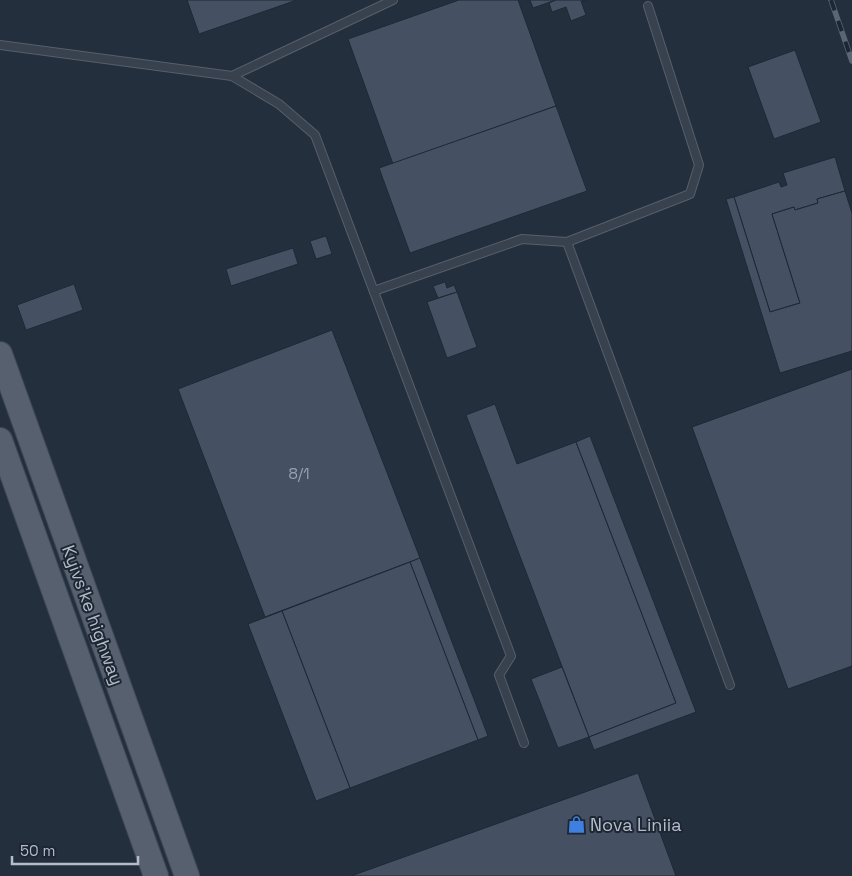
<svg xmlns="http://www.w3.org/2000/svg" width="852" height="876" viewBox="0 0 852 876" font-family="'Space Grotesk',sans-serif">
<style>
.building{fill:#455162;stroke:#1f2835}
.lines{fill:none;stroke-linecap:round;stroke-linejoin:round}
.service-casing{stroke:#565f6c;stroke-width:10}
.primary-casing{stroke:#414a57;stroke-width:26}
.service{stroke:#38414e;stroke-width:8}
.primary{stroke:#56606e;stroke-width:24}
.rail-casing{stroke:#5a6575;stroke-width:5.5}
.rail{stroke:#1d2633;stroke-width:4;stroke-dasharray:11;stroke-linecap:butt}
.labels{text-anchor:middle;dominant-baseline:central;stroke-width:4;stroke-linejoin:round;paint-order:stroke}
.number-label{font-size:15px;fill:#98a1af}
.street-label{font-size:18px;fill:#b4bcc9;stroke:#1d2633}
.poi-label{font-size:18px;fill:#b4bcc9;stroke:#1d2633;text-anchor:start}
</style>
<rect width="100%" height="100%" fill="#242f3e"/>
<!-- building -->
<g class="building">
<polygon points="187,0 297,0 199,34"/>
<polygon points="459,0 518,0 556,106 393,164 348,39"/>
<polygon points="530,0 556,0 533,8"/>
<polygon points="556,0 586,0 581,1 586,15 571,21 566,7 552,12 549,3"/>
<polygon points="795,50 821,122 774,139 748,67"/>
<polygon points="556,106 587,191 410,253 379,168"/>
<polygon points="835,157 845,191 817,199 818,203 795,210 794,207 772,214 800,303 770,312 734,197 779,182 781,187 787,185 783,173"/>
<polygon points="845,191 852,213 852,351 780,373 726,199 734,197 770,312 800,303 772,214 794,207 795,210 818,203 817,199"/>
<polygon points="326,236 332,254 316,259 310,241"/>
<polygon points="293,248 298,264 231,286 226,269"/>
<polygon points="445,282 447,288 454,285 457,292 438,298 433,286"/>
<polygon points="74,284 83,310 26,330 17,305"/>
<polygon points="457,292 477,347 447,358 427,302"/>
<polygon points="332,330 420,558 265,617 178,389"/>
<polygon points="852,369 852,666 788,689 692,427"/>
<polygon points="495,404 517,464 576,442 676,703 589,737 466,415"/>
<polygon points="590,436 696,712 594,750 589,737 676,703 576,442"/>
<polygon points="420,558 488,736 478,740 410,562"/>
<polygon points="410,562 478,740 350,788 282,611"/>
<polygon points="282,611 350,788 316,801 248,624"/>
<polygon points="562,667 589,737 558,748 531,679"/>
<polygon points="638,773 676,876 351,876"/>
</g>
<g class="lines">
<defs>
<g id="service">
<polyline points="0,45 232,76 279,104 315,135 511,656 499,675 524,743"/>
<polyline points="232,76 393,0"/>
<polyline points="567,242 690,194 699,165 648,6"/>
<polyline points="374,291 522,239 567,242 730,685"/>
</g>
<g id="primary">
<polyline points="0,354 187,876"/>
<polyline points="0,440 156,876"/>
</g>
</defs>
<!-- service casing -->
<use href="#service" class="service-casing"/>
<!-- primary casing -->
<use href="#primary" class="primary-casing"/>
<!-- service -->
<use href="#service" class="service"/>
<!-- primary -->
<use href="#primary" class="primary"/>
<defs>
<polyline id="rail" points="831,0 852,61"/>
</defs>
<!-- rail casing -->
<use href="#rail" class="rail-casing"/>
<!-- rail -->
<use href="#rail" class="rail"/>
</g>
<!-- icons -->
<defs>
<symbol id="shop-bare" viewBox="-9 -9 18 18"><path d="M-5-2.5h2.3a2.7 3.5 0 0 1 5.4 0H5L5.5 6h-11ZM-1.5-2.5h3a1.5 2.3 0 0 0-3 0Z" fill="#3f7fe0" stroke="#1d2633" stroke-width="2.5" paint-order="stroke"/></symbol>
</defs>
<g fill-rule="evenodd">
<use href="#shop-bare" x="564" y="812" width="25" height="25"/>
</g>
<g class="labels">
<!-- number labels -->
<g class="number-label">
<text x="299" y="473">8/1</text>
</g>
<!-- street labels -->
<g class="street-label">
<text transform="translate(93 615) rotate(70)">Kyivs'ke highway</text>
</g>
<!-- poi labels -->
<g class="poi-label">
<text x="590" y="824">Nova Liniia</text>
</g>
</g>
<!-- scale -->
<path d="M12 856v8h126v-8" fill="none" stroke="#b4bcc9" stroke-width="2.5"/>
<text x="20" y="856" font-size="15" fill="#b4bcc9" stroke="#1d2633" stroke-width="4" paint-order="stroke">50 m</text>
</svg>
